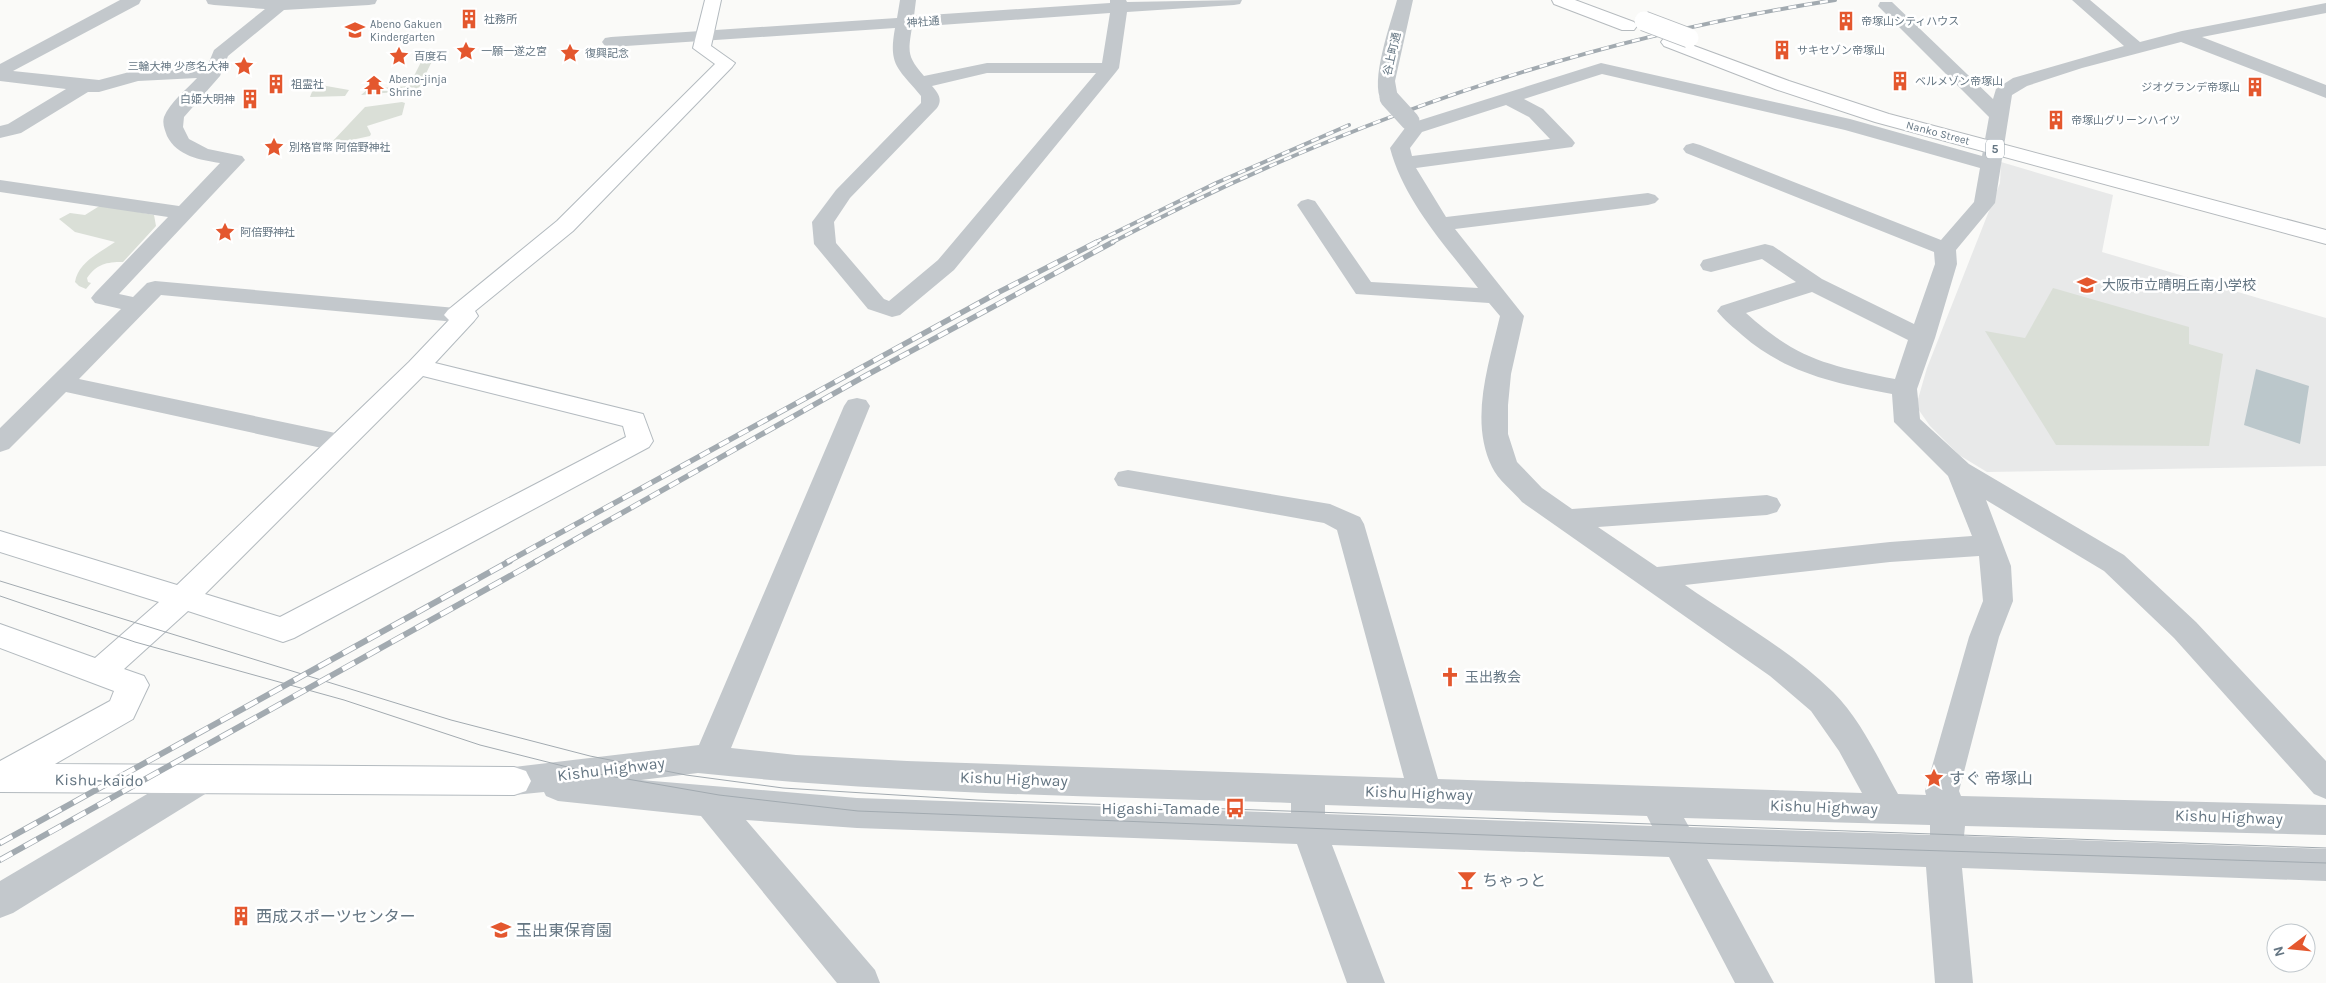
<svg xmlns="http://www.w3.org/2000/svg" width="2326" height="983" viewBox="0 0 2326 983" font-family="Karla,'Noto Sans JP',sans-serif">
<style>
.built{fill:#e8e9e9}
.green{fill:#dadfd7}
.water{fill:#bbc7cb}
.lines{fill:none;stroke-linecap:round;stroke-linejoin:round}
.secondary-casing{stroke:#b3babf;stroke-width:2}
.primary-casing{stroke:#b5babe;stroke-width:2}
.street{fill:#c3c8cc;fill-rule:evenodd}
.secondary{fill:#fff;fill-rule:evenodd}
.primary{fill:#fff;fill-rule:evenodd}
.tram{stroke:#a2aab0;stroke-width:1}
.rail-far2-casing{stroke:#a2aab0;stroke-width:4}
.rail-far1-casing{stroke:#a2aab0;stroke-width:5.5}
.rail-casing{stroke:#a2aab0;stroke-width:6}
.rail-far2{stroke:#fff;stroke-width:2.5;stroke-dasharray:8;stroke-linecap:butt}
.rail-far1{stroke:#fff;stroke-width:4;stroke-dasharray:11;stroke-linecap:butt}
.rail{stroke:#fff;stroke-width:4.5;stroke-dasharray:14;stroke-linecap:butt}
.primary-bridge-casing{stroke:#b5babe;stroke-width:21;stroke-linecap:butt}
.street-bridge{stroke:#c3c8cc;stroke-width:19}
.primary-bridge{stroke:#fff;stroke-width:19}
.labels{text-anchor:middle;dominant-baseline:central;stroke-width:5;stroke-linejoin:round;paint-order:stroke}
.far-poi-label{font-size:11px;fill:#657683;stroke:#fff;text-anchor:start}
.far-street-label{font-size:11px;fill:#657683;stroke:#fff}
.shield{fill:#fff;stroke:#939fa8;stroke-width:1}
.shield-label{font-size:12px;font-weight:bold;fill:#657683}
.poi-label{font-size:14px;fill:#657683;stroke:#fff;text-anchor:start}
.near-street-label{font-size:16px;fill:#657683;stroke:#fff}
.near-poi-label{font-size:16px;fill:#657683;stroke:#fff;text-anchor:start}
</style>
<rect width="100%" height="100%" fill="#fafaf8"/>
<!-- built -->
<polygon class="built" points="2001,162 2113,195 2102,252 2326,318 2326,466 1987,472 1959,455 1930,426 1916,406 1927,368 2000,183"/>
<!-- green -->
<g class="green">
<polygon points="433,59 418,90 361,95 368,89 409,86 422,60"/>
<polygon points="315,84 349,90 345,96 310,97"/>
<polygon points="402,102 405,103 402,115 367,126 371,134 370,136 333,144 332,142 365,107"/>
<path d="M101,205L154,215L156,226L123,262C106,262 97,264 87,278L88,282L91,283L86,289L79,286L75,282C78,262 101,252 115,242L75,232L59,219L70,213L85,215Z"/>
<polygon points="2053,288 2189,327 2189,344 2223,354 2209,446 2056,445 1985,331 2025,338"/>
</g>
<!-- water -->
<polygon class="water" points="2256,369 2309,386 2300,444 2244,425"/>
<g class="lines">
<defs>
<path id="secondary" d="M705,0H721L711,46L735,63L732,67L573,231L475,311L478,316L474,321L435,363L643,414L653,441L649,447L294,638L283,642L188,611L124,669L144,676L149,685L133,719L55,764L514,767L526,771L531,781L526,791L514,795L0,792V761L110,701L114,691L0,648V624L95,658L159,602L0,552V531L177,585L409,362L449,320L444,315L448,310L557,221L715,64L693,48ZM423,376L623,426L626,437L280,617L205,594Z"/>
<g id="primary">
<polygon points="1552,0 1575,0 1634,22 1637,26 1634,30 1622,30 1554,4"/>
<polygon points="1670,37 1789,81 1889,114 2326,230 2326,244 1875,122 1775,89 1664,46 1661,42 1664,38"/>
</g>
</defs>
<!-- secondary casing -->
<use href="#secondary" class="secondary-casing"/>
<!-- primary casing -->
<use href="#primary" class="primary-casing"/>
<!-- street -->
<g class="street">
<path d="M120,0H141L139,4L13,71L99,80L137,70L207,67L214,50L265,9L214,5L208,4L206,0H377L375,4L369,5L284,10L228,56L220,76L184,117L183,127L189,139L208,149L242,156L245,160L119,294L133,297L147,283L155,281L456,308L464,310L468,315L464,320L456,322L161,295L79,379L340,434L349,437L353,443L349,449L340,452L66,392L9,449L0,452V428L121,309L95,303L91,298L95,293L168,217L0,192V180L179,206L220,163C200,160 177,156 167,136C165,130 162,124 164,117C170,102 187,89 197,78L138,81L99,92H88L21,133L0,138V126L8,124L66,89L0,81V64Z"/>
<path d="M900,0H916L914,16L1110,3V0H1126L1127,2L1242,0L1240,4L1234,5L1127,12L1119,68L1116,72L954,270L900,315L892,317L868,309L814,244L812,222L836,190L921,103V96C898,68 888,66 895,28L611,47L605,46L602,42L605,38L611,37L897,18ZM1110,13L1102,63H987L924,76C907,56 908,53 912,27ZM987,73H1096L938,260L889,301L884,299L836,243L834,222L850,198L937,108C943,99 938,93 932,86Z"/>
<path d="M1397,0H1413L1395,81L1398,98L1396,102H1382C1369,82 1391,23 1397,0Z"/>
<path d="M2072,0H2090L2140,42L2182,31L2326,3V13L2202,37L2326,85V98L2181,42L2082,68L2027,86L2012,95L1995,203L1956,250L1957,264L1935,338L1917,389L1920,419L1969,464L2124,555L2196,622L2326,761V799L2314,794L2174,638L2104,571L1986,500L2011,566L2013,601L1999,637L1959,791L1961,796L2326,805V835L1965,826L1964,836L2326,849V881L1962,868L1973,983H1935L1926,867L1707,859L1774,983H1735L1669,857L1332,845L1385,983H1347L1297,844L857,828L746,820L875,970L880,983H837L701,816L558,801L546,796L544,792L514,795L502,791L497,781L502,771L514,767L699,745L844,406L848,400L857,398L866,400L870,406L731,748L796,755L907,761L1404,778L1337,530L1324,523L1118,486L1114,479L1118,472L1128,470L1330,504L1360,517L1364,524L1438,779L1862,793L1839,751L1811,711L1770,676L1522,502C1513,491 1498,480 1492,467C1469,420 1489,364 1500,316L1489,303L1356,294L1297,205L1301,201L1308,199L1315,201L1371,282L1478,288C1445,245 1404,201 1390,148L1408,124L1601,63L1850,119L1982,156L1989,117L1878,6L1880,2H1892L1993,99L1996,89L2013,78L2124,46ZM1602,74L1845,130L1980,168L1974,202L1941,240L1700,145L1693,143L1686,145L1683,149L1686,153L1934,252L1935,264L1914,324L1822,279L1773,246L1765,244L1757,246L1703,260L1700,265L1703,270L1711,272L1762,259L1796,282L1721,306L1717,311C1724,320 1734,328 1742,335C1787,374 1835,383 1892,394L1894,422L1948,476L1972,536L1890,542L1657,567L1598,527L1767,515L1777,512L1781,505L1777,498L1767,495L1572,509L1542,488L1517,462L1508,434V405L1511,374L1524,316L1455,229L1648,205L1655,203L1659,199L1655,195L1648,193L1446,217L1416,168L1572,147L1575,143L1572,139L1543,109L1524,99ZM1506,105L1529,117L1550,139L1412,156L1410,148L1422,132ZM1812,292L1908,340L1895,379C1828,365 1798,360 1746,313ZM1979,556L1983,601L1969,637L1925,791L1926,795L1898,794C1879,760 1861,720 1833,692C1790,650 1734,619 1685,585L1890,562ZM698,773C895,794 1093,796 1291,803V813L857,798L641,780ZM1325,805L1647,816L1652,826L1325,814ZM1684,818L1930,825V835L1689,827Z"/>
<polygon points="198,767 210,771 215,781 210,791 13,913 0,918 0,881 186,771"/>
</g>
<!-- secondary -->
<use href="#secondary" class="secondary"/>
<!-- primary -->
<use href="#primary" class="primary"/>
<!-- tram -->
<g class="tram">
<polyline points="0,581 451,720 590,756 686,775 783,788 977,800 2326,848"/>
<polyline points="0,596 135,642 344,700 480,745 587,772 719,795 858,811 1723,844 2326,863"/>
</g>
<defs>
<g id="rail-far2">
<polyline points="1094,243 1216,183 1349,125"/>
<path d="M1111,243C1340,122 1579,40 1835,0"/>
</g>
<g id="rail-far1">
<polyline points="507,562 999,292 1097,242"/>
<polyline points="535,562 865,376 1113,242"/>
</g>
<g id="rail">
<polyline points="0,843 510,561"/>
<polyline points="0,860 537,561"/>
</g>
</defs>
<!-- rail-far2 casing -->
<use href="#rail-far2" class="rail-far2-casing"/>
<!-- rail-far1 casing -->
<use href="#rail-far1" class="rail-far1-casing"/>
<!-- rail casing -->
<use href="#rail" class="rail-casing"/>
<!-- rail-far2 -->
<use href="#rail-far2" class="rail-far2"/>
<!-- rail-far1 -->
<use href="#rail-far1" class="rail-far1"/>
<!-- rail -->
<use href="#rail" class="rail"/>
<defs>
<polyline id="primary-bridge" points="1644,21 1689,38"/>
</defs>
<!-- primary-bridge casing -->
<use href="#primary-bridge" class="primary-bridge-casing"/>
<!-- street-bridge -->
<polyline class="street-bridge" points="1389,98 1410,121"/>
<!-- primary-bridge -->
<use href="#primary-bridge" class="primary-bridge"/>
</g>
<!-- icons -->
<defs>
<symbol id="building-bare" viewBox="-9 -9 18 18"><path d="M-4-6H4V6H1V3H-1V6H-4ZM-2.5-4.3h1.7v1.8h-1.7ZM.8-4.3h1.7v1.8H.8ZM-2.5-1h1.7V.8h-1.7ZM.8-1h1.7V.8H.8Z" fill="#e4572e" stroke="#fff" stroke-width="2.5" paint-order="stroke"/></symbol>
<symbol id="school-bare" viewBox="-9 -9 18 18"><path d="M0-5L7-2L0 1L-7-2ZM-4 1L0 2.5L4 1V4Q0 6-4 4Z" fill="#e4572e" stroke="#fff" stroke-width="2.5" paint-order="stroke"/></symbol>
<symbol id="sight-bare" viewBox="-9 -9 18 18"><path d="M0-6L1.8-2.2L6-1.7L2.9 1.2L3.7 5.4L0 3.3L-3.7 5.4L-2.9 1.2L-6-1.7L-1.8-2.2Z" fill="#e4572e" stroke="#fff" stroke-width="2.5" paint-order="stroke"/></symbol>
<symbol id="temple-bare" viewBox="-9 -9 18 18"><path d="M0-6L5-2H3V0L6.5 2.5H4V6H1.5V3h-3V6H-4V2.5H-6.5L-3 0V-2H-5Z" fill="#e4572e" stroke="#fff" stroke-width="2.5" paint-order="stroke"/></symbol>
<symbol id="church-bare" viewBox="-9 -9 18 18"><path d="M-1.2-6h2.4v3.5h3.3v2.4h-3.3V6h-2.4V-.1h-3.3v-2.4h3.3Z" fill="#e4572e" stroke="#fff" stroke-width="2.5" paint-order="stroke"/></symbol>
<symbol id="bus-bare" viewBox="-9 -9 18 18"><path d="M-5-6H5V4H4V6H2V4H-2V6H-4V4H-5ZM-3.5-4V0h7V-4ZM-3.5 1.2v1.5H-2V1.2ZM2 1.2v1.5H3.5V1.2Z" fill="#e4572e" stroke="#fff" stroke-width="2.5" paint-order="stroke"/></symbol>
<symbol id="bar-bare" viewBox="-9 -9 18 18"><path d="M-6-5H6L.8 .8V4.5H3.5V6h-7V4.5H-.8V.8Z" fill="#e4572e" stroke="#fff" stroke-width="2.5" paint-order="stroke"/></symbol>
</defs>
<g fill-rule="evenodd">
<use href="#building-bare" x="455" y="5" width="28" height="28"/>
<use href="#building-bare" x="1832" y="7" width="28" height="28"/>
<use href="#school-bare" x="341" y="16" width="28" height="28"/>
<use href="#building-bare" x="1768" y="36" width="28" height="28"/>
<use href="#sight-bare" x="452" y="37" width="28" height="28"/>
<use href="#sight-bare" x="556" y="39" width="28" height="28"/>
<use href="#sight-bare" x="385" y="42" width="28" height="28"/>
<use href="#sight-bare" x="230" y="52" width="28" height="28"/>
<use href="#building-bare" x="1886" y="67" width="28" height="28"/>
<use href="#building-bare" x="262" y="70" width="28" height="28"/>
<use href="#temple-bare" x="360" y="71" width="28" height="28"/>
<use href="#building-bare" x="2241" y="73" width="28" height="28"/>
<use href="#building-bare" x="236" y="85" width="28" height="28"/>
<use href="#building-bare" x="2042" y="106" width="28" height="28"/>
<use href="#sight-bare" x="260" y="133" width="28" height="28"/>
<use href="#sight-bare" x="211" y="218" width="28" height="28"/>
<use href="#school-bare" x="2073" y="271" width="28" height="28"/>
<use href="#church-bare" x="1436" y="663" width="28" height="28"/>
<use href="#sight-bare" x="1920" y="764" width="28" height="28"/>
<use href="#bus-bare" x="1221" y="794" width="28" height="28"/>
<use href="#bar-bare" x="1453" y="866" width="28" height="28"/>
<use href="#building-bare" x="227" y="902" width="28" height="28"/>
<use href="#school-bare" x="487" y="916" width="28" height="28"/>
</g>
<g class="labels">
<!-- far-poi labels -->
<g class="far-poi-label">
<text x="484" y="19">社務所</text>
<text x="1861" y="21">帝塚山シティハウス</text>
<text x="370" y="24">Abeno Gakuen<tspan x="370" dy="13">Kindergarten</tspan></text>
<text x="1797" y="50">サキセゾン帝塚山</text>
<text x="481" y="51">一願一遂之宮</text>
<text x="585" y="53">復興記念</text>
<text x="414" y="56">百度石</text>
<text x="229" y="66" text-anchor="end">三輪大神 少彦名大神</text>
<text x="389" y="79">Abeno-jinja<tspan x="389" dy="13">Shrine</tspan></text>
<text x="1915" y="81">ベルメゾン帝塚山</text>
<text x="291" y="84">祖霊社</text>
<text x="2240" y="87" text-anchor="end">ジオグランデ帝塚山</text>
<text x="235" y="99" text-anchor="end">白姫大明神</text>
<text x="2071" y="120">帝塚山グリーンハイツ</text>
<text x="289" y="147">別格官幣 阿倍野神社</text>
<text x="240" y="232">阿倍野神社</text>
</g>
<!-- far-street labels -->
<g class="far-street-label">
<text transform="translate(923 22) rotate(-4)">神社通</text>
<text transform="translate(1392 54) rotate(-77)">谷上町通</text>
<text transform="translate(1938 133) rotate(15)">Nanko Street</text>
</g>
<!-- shield labels -->
<rect class="shield" x="1986" y="139.5" width="18" height="19" rx="4"/>
<g class="shield-label">
<text x="1995" y="149">5</text>
</g>
<!-- poi labels -->
<g class="poi-label">
<text x="2102" y="285">大阪市立晴明丘南小学校</text>
<text x="1465" y="677">玉出教会</text>
</g>
<!-- near-street labels -->
<g class="near-street-label">
<text transform="translate(611 769) rotate(-7)">Kishu Highway</text>
<text transform="translate(1014 779) rotate(2)">Kishu Highway</text>
<text transform="translate(99 780) rotate(1)">Kishu-kaido</text>
<text transform="translate(1419 793) rotate(2)">Kishu Highway</text>
<text transform="translate(1824 807) rotate(2)">Kishu Highway</text>
<text transform="translate(2229 817) rotate(2)">Kishu Highway</text>
</g>
<!-- near-poi labels -->
<g class="near-poi-label">
<text x="1949" y="778">すぐ 帝塚山</text>
<text x="1220" y="808" text-anchor="end">Higashi-Tamade</text>
<text x="1482" y="880">ちゃっと</text>
<text x="256" y="916">西成スポーツセンター</text>
<text x="516" y="930">玉出東保育園</text>
</g>
</g>
<!-- north arrow -->
<g transform="translate(2291 948) rotate(254)"><circle r="24" fill="#ffffff" stroke="#c1c8cd"/>
<path d="M0-4L9 19L0 12L-9 19Z" fill="#e4572e"/>
<text y="-8" font-size="14" font-weight="bold" text-anchor="middle" fill="#657683">N</text>
</g>
</svg>
